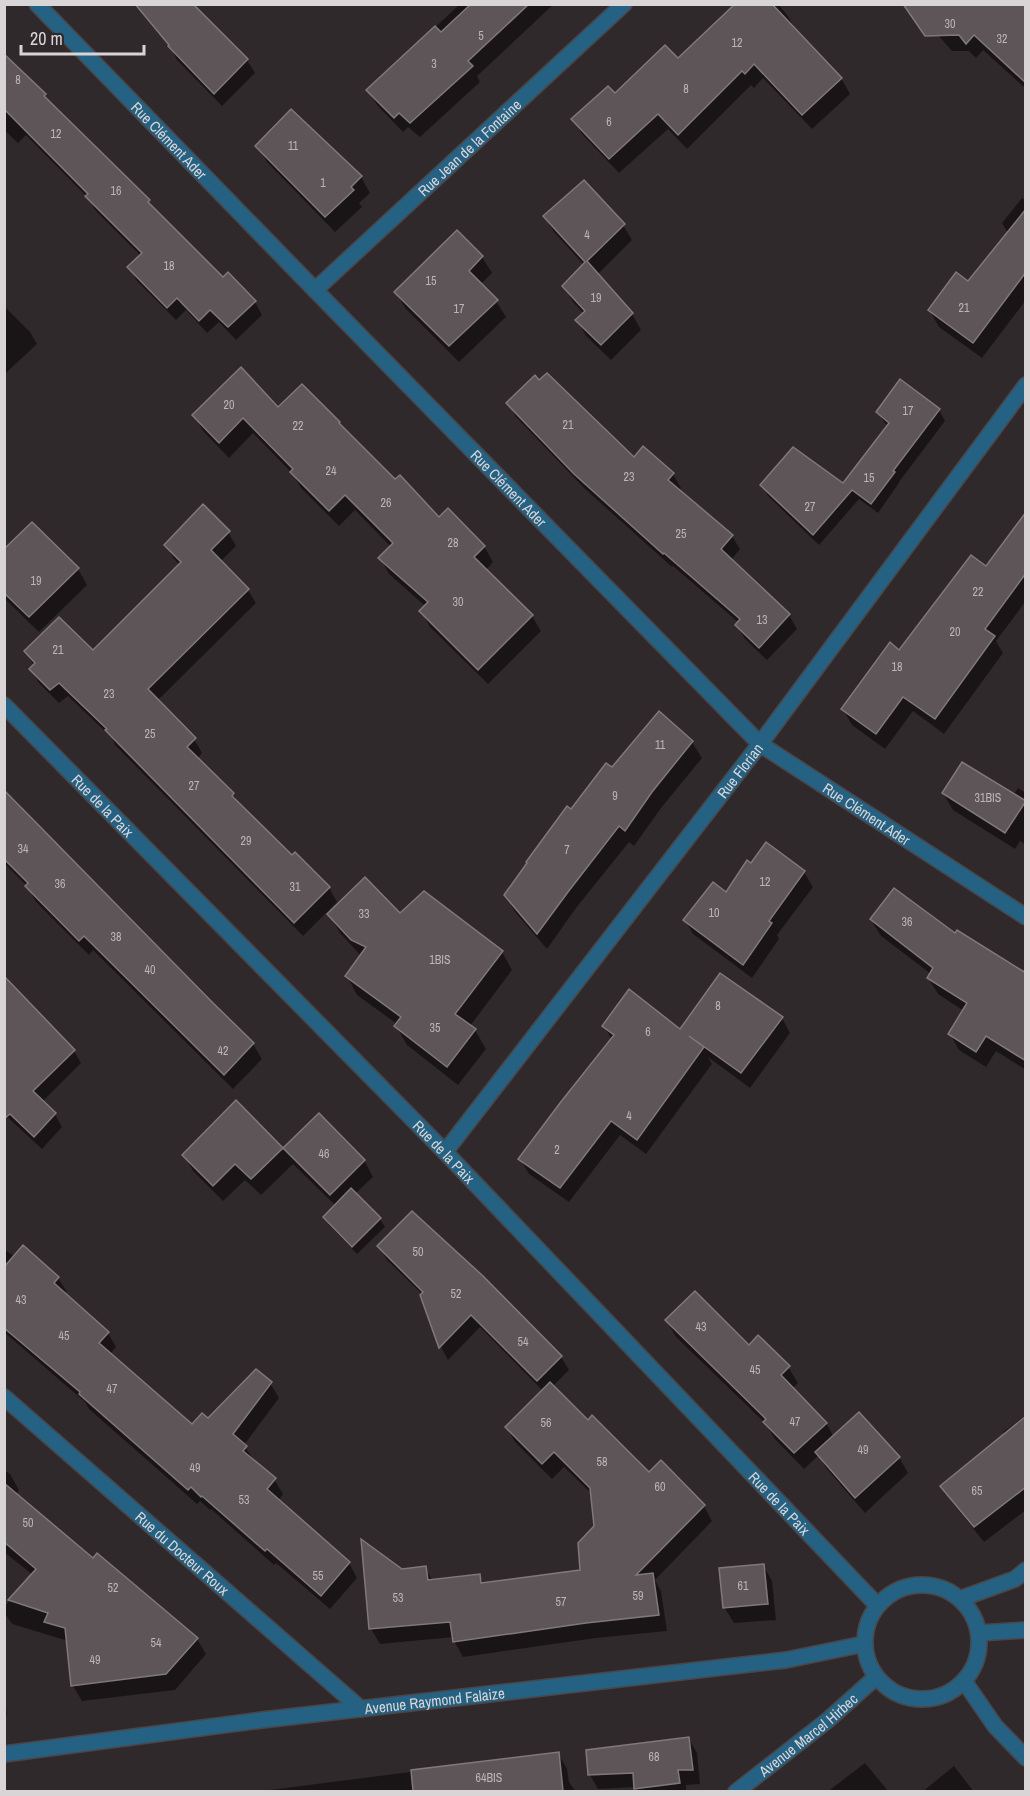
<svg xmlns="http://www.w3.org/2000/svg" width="1030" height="1796" viewBox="0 0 1030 1796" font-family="'Archivo Narrow',sans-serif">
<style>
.shadow{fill:#0007}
.building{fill:#5d5557;stroke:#80787a;stroke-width:1.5}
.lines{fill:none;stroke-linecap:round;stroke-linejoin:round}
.minor-casing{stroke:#4b4546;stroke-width:18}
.minor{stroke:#246183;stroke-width:15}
.labels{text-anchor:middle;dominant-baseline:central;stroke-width:5;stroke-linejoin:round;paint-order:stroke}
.number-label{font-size:12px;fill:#bab5b6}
.street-label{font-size:15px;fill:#d9d5d6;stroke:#30292b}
</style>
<rect width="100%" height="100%" fill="#30292b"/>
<!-- shadow -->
<g class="shadow">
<polygon points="134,4 191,4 247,60 255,73 222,106 177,60 171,48"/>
<polygon points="460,4 554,4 477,76 480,82 420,137 408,127 403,132 377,105 368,90"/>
<polygon points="737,4 778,4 787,15 796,30 841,78 850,94 812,129 763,78 754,88 751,85 687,149 668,129 619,173 582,134 573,119 678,60"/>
<polygon points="1026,12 1026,89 983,50 976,58 969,51 952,51 930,26"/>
<polygon points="4,55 44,95 49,103 149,201 154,209 223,279 255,302 262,315 236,340 219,322 207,333 186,310 176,320 137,281 129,267 141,256 95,210 88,198 26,135 18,143 4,130"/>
<polygon points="257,146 361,177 370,193 359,203 362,207 335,232 267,162"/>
<polygon points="1022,198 1026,201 1026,300 982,358 939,327 930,311 969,283 1008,233 1002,223"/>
<polygon points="544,216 623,225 632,240 597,275 632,314 641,330 611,360 586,336 577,320 584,314 573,302 564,286 584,265 554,232"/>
<polygon points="457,233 482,257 492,273 480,285 496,301 506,317 459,362 405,308 396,292"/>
<polygon points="4,306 30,332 37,344 6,373 4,371"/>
<polygon points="901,381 939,410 945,421 899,482 899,483 878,513 859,499 819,545 768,496 762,485 844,486 888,426 884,422 878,412"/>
<polygon points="508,403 634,459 673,474 681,488 678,491 732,536 740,549 731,560 789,615 797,629 767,660 745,639 737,626 739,623 673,566 672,567 584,488 516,417"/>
<polygon points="278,409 395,481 439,519 484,546 493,562 486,570 532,616 541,631 488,684 430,627 421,611 425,606 389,574 380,558 391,547 355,510 339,526 301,488 293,474 253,433 229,458 203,431 194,415"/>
<polygon points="1026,515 1026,601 996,641 1003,653 944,734 913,711 885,749 852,725 843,709 986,568"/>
<polygon points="32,524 78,569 87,585 39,632 4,598 4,551"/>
<polygon points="228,532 236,546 220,562 248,590 256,603 157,701 194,739 202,753 197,759 233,794 240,806 292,857 295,854 329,888 337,902 303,936 115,745 112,738 68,696 59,703 39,683 31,669 34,666 26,652 93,652 180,565 174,559 166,545"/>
<polygon points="659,714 692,742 702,758 661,808 634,846 629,842 576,908 547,949 515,912 505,895"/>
<polygon points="1018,788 1026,793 1026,845 1020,841 1015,849 953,810 943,793 1013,796"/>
<polygon points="4,789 20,805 25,813 115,906 253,1044 262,1059 233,1089 93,950 89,955 36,902 28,887 4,863"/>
<polygon points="804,872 813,887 777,935 779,939 752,978 693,934 685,920 726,894"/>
<polygon points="329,914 400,915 502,952 512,970 470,1026 475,1030 486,1049 458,1085 407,1045 396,1026 397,1024 357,995 347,976 361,956 340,933"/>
<polygon points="871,920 956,935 1026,976 1026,1070 996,1051 986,1067 959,1050 950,1034 964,1011 938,994 928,978 931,974 881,936"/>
<polygon points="782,1018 790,1033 750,1088 708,1057 712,1064 646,1154 620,1135 569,1202 529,1174 520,1159 612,1040 604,1026 681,1031"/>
<polygon points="74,1051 81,1063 42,1102 55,1114 62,1127 42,1149 4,1114"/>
<polygon points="236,1103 283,1150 319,1115 364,1160 373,1177 355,1194 380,1219 385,1227 357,1254 329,1225 324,1218 336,1206 293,1164 261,1195 245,1180 223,1201 193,1171 184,1155"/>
<polygon points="379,1246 561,1357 569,1370 552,1387 588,1422 648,1474 704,1506 712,1521 655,1580 661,1591 667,1631 596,1638 463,1657 454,1641 454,1637 380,1644 371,1629 363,1542 401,1571 425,1568 433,1581 479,1576 484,1584 581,1571 595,1527 593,1495 564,1467 552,1479 515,1442 506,1427 543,1391 480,1327 448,1360 441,1347 422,1294 387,1260"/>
<polygon points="4,1249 15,1257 58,1278 67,1292 65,1295 108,1333 116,1347 110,1354 192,1426 208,1420 270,1383 279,1398 244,1445 255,1462 274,1479 283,1494 278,1501 349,1563 357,1578 330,1609 276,1563 274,1565 211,1509 210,1510 200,1501 197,1504 89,1409 85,1402 4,1332"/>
<polygon points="667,1321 749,1347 788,1367 798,1383 792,1389 826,1423 834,1437 899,1457 908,1473 865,1513 826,1468 819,1455 804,1469 774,1438 766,1424 676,1337"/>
<polygon points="1026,1415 1026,1510 984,1542 952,1502 942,1486 1004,1435 1003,1432"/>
<polygon points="4,1470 10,1474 19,1490 16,1494 93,1560 197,1639 206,1654 175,1690 82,1701 73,1686 68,1641 12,1624 4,1612 4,1607 33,1575 4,1552"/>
<polygon points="763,1565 772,1581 776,1620 734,1623 724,1607"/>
<polygon points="4,1691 7,1715 4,1716"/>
<polygon points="689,1739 697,1753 700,1784 686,1785 686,1792 638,1792 635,1787 598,1789 590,1775"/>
<polygon points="558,1753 567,1769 569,1782 576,1792 254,1792"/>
<polygon points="865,1763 889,1792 827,1792"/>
<polygon points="954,1766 974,1792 922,1792"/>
</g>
<!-- building -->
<g class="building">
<polygon points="135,4 193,4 248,59 214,94 168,46 169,45"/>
<polygon points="471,4 529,4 468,61 473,66 410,123 399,113 394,118 366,90 435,26 441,32"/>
<polygon points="735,4 772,4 842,78 802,115 754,64 745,74 742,71 678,135 658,114 609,159 571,119 608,86 615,93 665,45 678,58"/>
<polygon points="903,4 1026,4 1026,83 974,35 966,44 959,35 925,36"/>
<polygon points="4,54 46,94 44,96 150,200 148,202 223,277 228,272 256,301 228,327 210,310 199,321 177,298 167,308 127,267 142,253 85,196 88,194 4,109"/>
<polygon points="291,109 362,176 351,187 354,190 325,217 255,146"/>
<polygon points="584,180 625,224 587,261 633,313 601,345 575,320 585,311 562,286 585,262 543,216"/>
<polygon points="1026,209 1026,272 973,343 928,310 956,272 968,281"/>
<polygon points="457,230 483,256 469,271 498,300 449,346 394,292"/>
<polygon points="241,367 278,407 302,384 340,422 339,423 395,479 400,475 439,517 448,508 485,546 474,557 533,615 478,670 419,611 428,602 378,558 393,543 345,495 329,511 290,472 293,469 243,418 219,443 192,415"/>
<polygon points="547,373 634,457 643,446 674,473 668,480 733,535 721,549 790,614 759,648 735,625 740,619 664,553 663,554 574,474 506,403 535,375 539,380"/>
<polygon points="900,379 940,409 893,471 895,472 871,504 852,490 813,535 760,485 793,447 843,483 889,423 876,412"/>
<polygon points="203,504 230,531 211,550 249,589 148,689 196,738 187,747 234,793 232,796 292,855 295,852 330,887 294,923 105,730 107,729 59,683 50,690 29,669 35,663 24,651 59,617 93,650 181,562 164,545"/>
<polygon points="1026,512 1026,573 985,629 995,636 935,719 903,697 876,734 841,709 890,642 899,650 971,555 986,566"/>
<polygon points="32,522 79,568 29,617 4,593 4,549"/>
<polygon points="659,711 693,741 652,792 625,831 619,826 568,892 537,934 504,895 527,863 526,862 567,806 571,809 606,763 612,767"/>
<polygon points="962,762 1026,801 1005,833 942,793"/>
<polygon points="4,790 212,1002 254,1043 224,1075 84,936 79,941 25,886 28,883 4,859"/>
<polygon points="766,842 805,871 769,921 772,923 743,965 683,920 713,882 726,892 747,860 751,863"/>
<polygon points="365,877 400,913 424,891 503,951 455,1014 476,1029 447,1067 394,1026 401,1017 345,976 366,947 351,940 327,914"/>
<polygon points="894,888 955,933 957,930 1026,973 1026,1061 986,1036 976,1052 948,1034 967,1003 927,978 933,968 870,919"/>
<polygon points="720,973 783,1017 741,1073 689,1036 704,1047 637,1140 611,1121 560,1188 518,1159 560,1103 614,1035 602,1026 629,989 680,1029"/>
<polygon points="4,976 75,1050 33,1091 56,1113 34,1137 10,1114 4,1119"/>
<polygon points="236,1100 283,1148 251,1179 235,1164 213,1186 182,1155"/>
<polygon points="319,1113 365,1160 330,1195 283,1148"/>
<polygon points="351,1188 381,1218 352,1247 323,1217"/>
<polygon points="412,1211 483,1276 562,1356 537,1381 471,1315 439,1348 420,1295 423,1292 377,1246"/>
<polygon points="23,1245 59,1277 54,1283 109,1332 99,1343 192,1424 202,1413 208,1418 256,1369 272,1382 233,1434 247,1446 243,1451 276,1478 267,1489 350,1562 321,1596 267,1549 265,1551 202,1496 201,1497 191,1487 188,1490 79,1394 80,1392 4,1328 4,1267"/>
<polygon points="695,1291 749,1345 758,1335 790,1366 781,1375 827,1423 794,1453 763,1422 766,1419 665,1320"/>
<polygon points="550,1382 588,1420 592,1415 649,1472 661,1460 705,1505 636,1575 653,1573 659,1615 586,1623 453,1642 450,1622 369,1629 361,1539 402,1569 426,1566 428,1580 480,1574 481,1583 580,1570 578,1543 594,1526 590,1488 554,1452 542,1464 505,1427"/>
<polygon points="859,1412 900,1457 855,1498 815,1452"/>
<polygon points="1026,1416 1026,1487 974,1527 940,1486"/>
<polygon points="4,1483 93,1558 97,1553 198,1638 166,1674 71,1686 65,1628 44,1622 48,1613 8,1600 36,1569 4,1542"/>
<polygon points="764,1564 768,1604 723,1608 719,1568"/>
<polygon points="689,1737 693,1770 678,1770 680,1783 634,1789 633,1773 588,1775 586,1750"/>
<polygon points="559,1752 563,1791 413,1791 411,1770"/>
</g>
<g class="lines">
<defs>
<g id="minor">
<path id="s1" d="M37,4L315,290L760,744L1026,917"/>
<path id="s2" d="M315,290L624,4"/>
<path id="s3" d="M4,705L445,1152L877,1605"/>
<path id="s4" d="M445,1152L760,744L1026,385"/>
<path id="s5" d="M4,1397L361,1709"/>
<circle cx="922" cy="1642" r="57"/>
<polyline points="960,1599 1015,1579 1026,1570"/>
<polyline points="979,1633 1026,1630"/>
<polyline points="964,1681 995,1726 1026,1758"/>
<path id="s6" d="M4,1754L262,1720L786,1660L864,1644"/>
<path id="s7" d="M736,1792L828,1720L876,1677"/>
</g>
</defs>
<!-- minor casing -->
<use href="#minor" class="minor-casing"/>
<!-- minor -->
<use href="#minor" class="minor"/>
</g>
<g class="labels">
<!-- number labels -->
<g class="number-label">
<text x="950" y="24">30</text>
<text x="481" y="36">5</text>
<text x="1002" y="39">32</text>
<text x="737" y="43">12</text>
<text x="434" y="64">3</text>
<text x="18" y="80">8</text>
<text x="686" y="89">8</text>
<text x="609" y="122">6</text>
<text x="56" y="134">12</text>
<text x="293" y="146">11</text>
<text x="323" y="183">1</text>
<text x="116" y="191">16</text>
<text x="587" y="235">4</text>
<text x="169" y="266">18</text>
<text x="431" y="281">15</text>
<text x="596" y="298">19</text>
<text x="964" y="308">21</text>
<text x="459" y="309">17</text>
<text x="229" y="405">20</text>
<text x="908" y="411">17</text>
<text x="568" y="425">21</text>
<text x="298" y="426">22</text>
<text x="331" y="471">24</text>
<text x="629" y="477">23</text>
<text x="869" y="478">15</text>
<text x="386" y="503">26</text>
<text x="810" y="507">27</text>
<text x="681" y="534">25</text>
<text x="453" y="543">28</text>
<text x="36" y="581">19</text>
<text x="978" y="592">22</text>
<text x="458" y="602">30</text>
<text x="762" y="620">13</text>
<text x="955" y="632">20</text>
<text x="58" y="650">21</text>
<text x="897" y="667">18</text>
<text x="109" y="694">23</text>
<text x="150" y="734">25</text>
<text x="660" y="745">11</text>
<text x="194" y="786">27</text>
<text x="615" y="796">9</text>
<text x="988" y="798">31BIS</text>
<text x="246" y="841">29</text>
<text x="23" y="849">34</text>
<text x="567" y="850">7</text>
<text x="765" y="882">12</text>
<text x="60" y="884">36</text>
<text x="295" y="887">31</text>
<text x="714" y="913">10</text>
<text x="364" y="914">33</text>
<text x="907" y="922">36</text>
<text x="116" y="937">38</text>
<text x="440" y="960">1BIS</text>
<text x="150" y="970">40</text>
<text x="718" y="1006">8</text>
<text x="435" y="1028">35</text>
<text x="648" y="1032">6</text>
<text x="223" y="1051">42</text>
<text x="629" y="1116">4</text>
<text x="557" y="1150">2</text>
<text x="324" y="1154">46</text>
<text x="418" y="1252">50</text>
<text x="456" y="1294">52</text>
<text x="21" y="1300">43</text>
<text x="701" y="1327">43</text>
<text x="64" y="1336">45</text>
<text x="523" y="1342">54</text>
<text x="755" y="1370">45</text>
<text x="112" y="1389">47</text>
<text x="795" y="1422">47</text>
<text x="546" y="1423">56</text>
<text x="863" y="1450">49</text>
<text x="602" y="1462">58</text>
<text x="195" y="1468">49</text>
<text x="660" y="1487">60</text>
<text x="977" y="1491">65</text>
<text x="244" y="1500">53</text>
<text x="28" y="1523">50</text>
<text x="318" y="1576">55</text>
<text x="743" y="1586">61</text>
<text x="113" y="1588">52</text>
<text x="638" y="1596">59</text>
<text x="398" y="1598">53</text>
<text x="561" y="1602">57</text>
<text x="156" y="1643">54</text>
<text x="95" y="1660">49</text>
<text x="654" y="1757">68</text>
<text x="489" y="1778">64BIS</text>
</g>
<!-- street labels -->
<g class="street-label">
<text stroke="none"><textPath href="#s1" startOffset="190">Rue Clément Ader</textPath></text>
<text stroke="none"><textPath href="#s2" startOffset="210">Rue Jean de la Fontaine</textPath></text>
<text stroke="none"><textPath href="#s1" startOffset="676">Rue Clément Ader</textPath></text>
<text stroke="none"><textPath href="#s4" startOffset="482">Rue Florian</textPath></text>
<text stroke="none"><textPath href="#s3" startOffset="141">Rue de la Paix</textPath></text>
<text stroke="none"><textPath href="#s1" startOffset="1162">Rue Clément Ader</textPath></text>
<text stroke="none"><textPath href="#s3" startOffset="627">Rue de la Paix</textPath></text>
<text stroke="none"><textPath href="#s3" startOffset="1113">Rue de la Paix</textPath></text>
<text stroke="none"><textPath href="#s5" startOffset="237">Rue du Docteur Roux</textPath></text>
<text stroke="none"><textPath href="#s6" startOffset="434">Avenue Raymond Falaize</textPath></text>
<text stroke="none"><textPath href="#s7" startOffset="92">Avenue Marcel Hirbec</textPath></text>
</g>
</g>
<!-- border -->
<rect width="1030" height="1796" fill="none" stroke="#d9d5d6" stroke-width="12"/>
<!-- scale -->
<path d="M21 45v9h123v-9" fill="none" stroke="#d9d5d6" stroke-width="3"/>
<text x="30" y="45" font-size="18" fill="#d9d5d6" stroke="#30292b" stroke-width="4.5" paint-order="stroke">20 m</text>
</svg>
